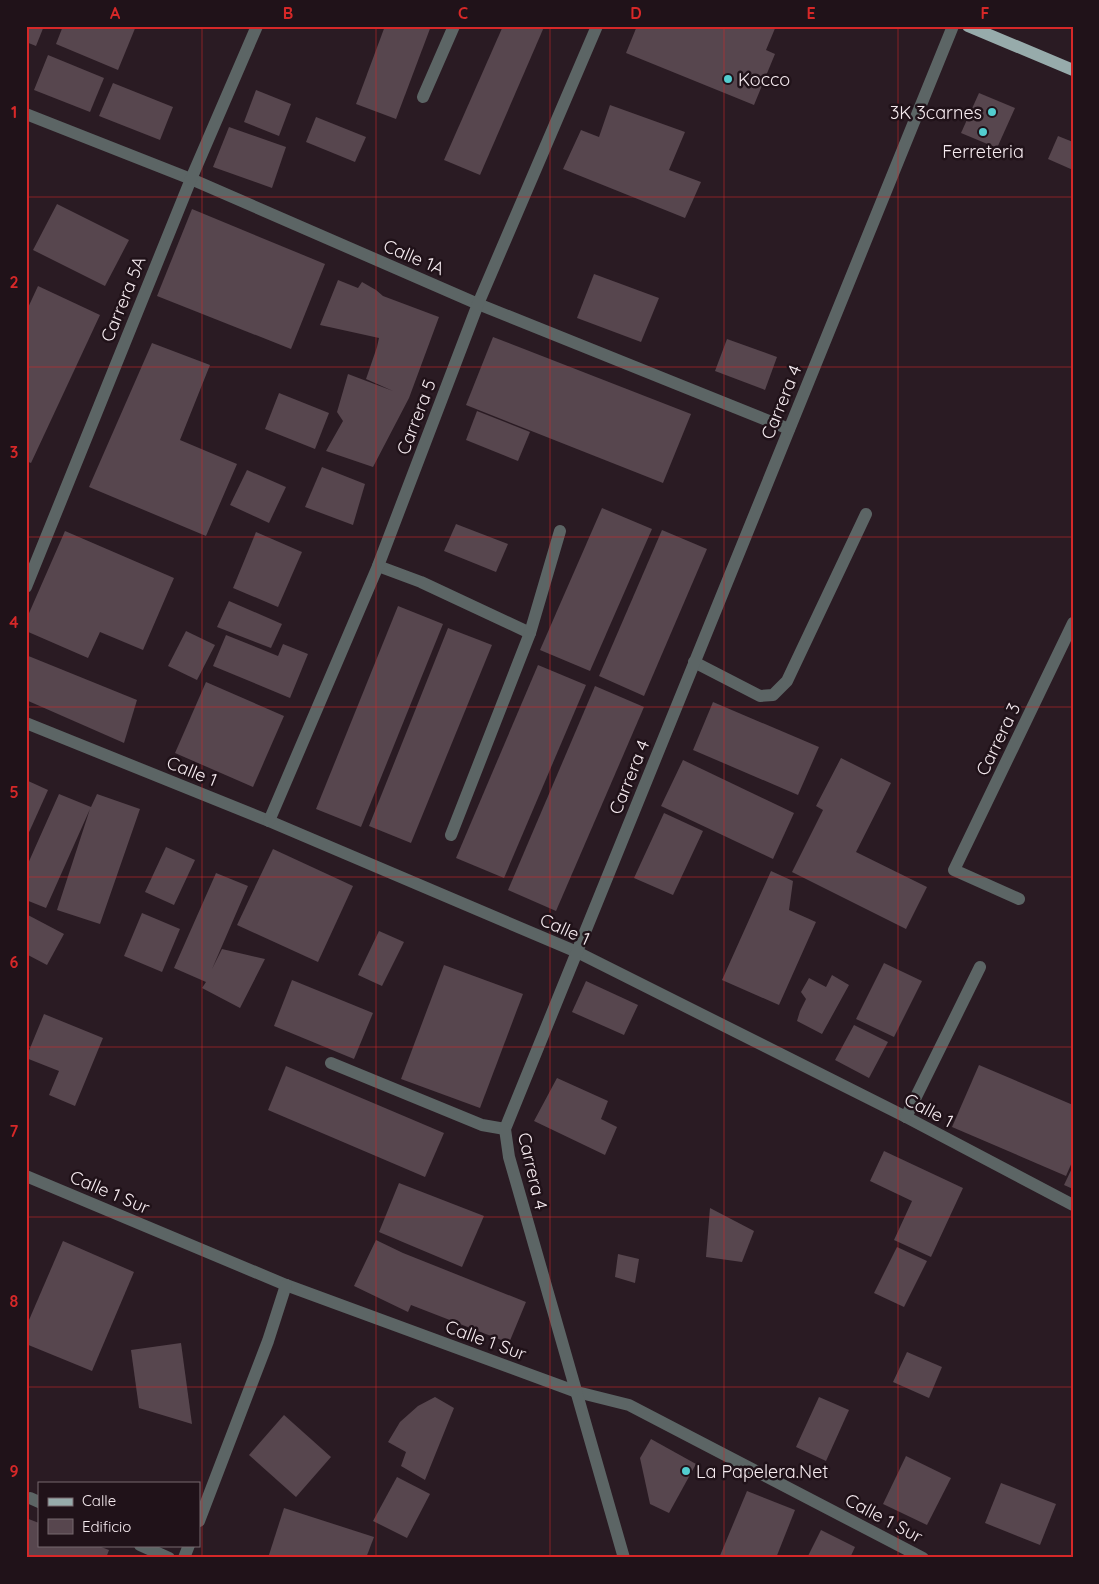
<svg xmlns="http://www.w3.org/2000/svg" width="1099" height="1584" viewBox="0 0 1099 1584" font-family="Quicksand,sans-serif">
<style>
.building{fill:#57464e}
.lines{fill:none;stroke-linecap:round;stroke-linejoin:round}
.minor{stroke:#5c6565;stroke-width:12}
.major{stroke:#97abab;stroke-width:12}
.grid{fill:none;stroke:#d62828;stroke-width:1;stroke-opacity:0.55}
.poi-dot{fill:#52cdcf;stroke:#201219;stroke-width:2}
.labels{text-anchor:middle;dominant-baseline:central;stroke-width:5;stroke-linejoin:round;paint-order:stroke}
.poi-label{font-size:18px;fill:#f6ebf0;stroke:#201219;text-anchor:start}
.street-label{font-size:18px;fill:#f6ebf0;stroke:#201219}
.neatline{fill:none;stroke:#d62828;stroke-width:2}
.grid-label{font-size:16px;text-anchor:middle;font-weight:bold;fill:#d62828}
</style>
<rect width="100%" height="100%" fill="#2a1b23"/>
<!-- building -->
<g class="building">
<polygon points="26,26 44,26 36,46 26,42"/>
<polygon points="63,26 136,26 118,70 56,44"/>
<polygon points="385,26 431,26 396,119 356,104"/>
<polygon points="503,26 544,27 480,175 444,160"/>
<polygon points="637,26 776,26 766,50 775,54 754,105 626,53"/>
<polygon points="48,55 104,78 90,112 34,90"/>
<polygon points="113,83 173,107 160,140 99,116"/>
<polygon points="256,90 291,104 279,136 244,122"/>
<polygon points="979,93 1015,108 997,148 961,133"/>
<polygon points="610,105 685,132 669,170 701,182 685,218 563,169 581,130 599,137"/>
<polygon points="316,117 366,137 355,162 306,142"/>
<polygon points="229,127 286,147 272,188 213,167"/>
<polygon points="1058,136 1073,142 1073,170 1048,159"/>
<polygon points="57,204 129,240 105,286 33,250"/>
<polygon points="192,209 325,264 291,349 157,296"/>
<polygon points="594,274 659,298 641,342 577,318"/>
<polygon points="338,280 358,288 362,282 376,290 383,296 439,317 409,398 373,467 326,451 343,421 337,412 348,374 393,391 366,379 377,347 379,338 320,325"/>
<polygon points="38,286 100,315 31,463 26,461 26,312"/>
<polygon points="493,337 691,414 663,483 466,405"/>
<polygon points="727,339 777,357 765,390 715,371"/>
<polygon points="152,343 210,365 180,440 237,464 206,536 89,487"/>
<polygon points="279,393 329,413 315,449 265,429"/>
<polygon points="477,411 530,432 518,461 466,440"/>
<polygon points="322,467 365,484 353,525 305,507"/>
<polygon points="247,470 286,487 269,523 230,505"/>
<polygon points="602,508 652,529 590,671 540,650"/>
<polygon points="456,524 508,544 496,572 444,551"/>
<polygon points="662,530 707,549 644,696 599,676"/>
<polygon points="65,531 174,578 143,650 100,632 88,658 26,631 26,620"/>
<polygon points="256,532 302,552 278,607 233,588"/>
<polygon points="229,601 282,624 271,648 217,627"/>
<polygon points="398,606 443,624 361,827 316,809"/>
<polygon points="448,628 492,645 411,843 369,826"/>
<polygon points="186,631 215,645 197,680 168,666"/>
<polygon points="226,635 278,656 283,644 308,654 290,698 213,666"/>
<polygon points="26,655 137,700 124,743 26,700"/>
<polygon points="538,665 586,685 504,878 456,858"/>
<polygon points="206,682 284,716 253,787 175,753"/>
<polygon points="595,686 644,707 556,911 508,890"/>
<polygon points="713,702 819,747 798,795 693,750"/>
<polygon points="841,758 891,783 856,852 927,887 906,929 792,872 823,810 816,806"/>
<polygon points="683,760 794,813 773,859 661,806"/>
<polygon points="26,780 48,790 26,839"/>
<polygon points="59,794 91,807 97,794 140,809 100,924 57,910 90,809 46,908 26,900 26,868"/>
<polygon points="664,813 703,831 673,895 634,878"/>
<polygon points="166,847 195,860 174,905 145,892"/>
<polygon points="273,849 353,886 318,962 237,925"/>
<polygon points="771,871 793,881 789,910 816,922 779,1005 722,980"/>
<polygon points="216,873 248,886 212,969 222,949 265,959 240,1008 202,988 206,982 174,968"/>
<polygon points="142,913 180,929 162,972 124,956"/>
<polygon points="26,914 64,934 47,965 26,954"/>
<polygon points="379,931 404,942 382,986 358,975"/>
<polygon points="884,963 922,981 894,1037 856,1019"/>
<polygon points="444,965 523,994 480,1108 401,1079"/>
<polygon points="832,975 849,985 822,1034 797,1021 800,1011 806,999 801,992 809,978 826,987"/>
<polygon points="292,980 373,1013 354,1059 274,1026"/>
<polygon points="586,981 638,1005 624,1035 572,1012"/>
<polygon points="44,1014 103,1038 75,1106 49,1095 59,1071 26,1058"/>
<polygon points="854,1025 888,1042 869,1078 835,1060"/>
<polygon points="979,1065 1073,1105 1073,1160 1066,1176 952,1127"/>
<polygon points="286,1066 444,1133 425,1177 268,1110"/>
<polygon points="557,1078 608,1101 601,1119 617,1127 605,1155 534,1121"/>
<polygon points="884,1151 963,1188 931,1257 894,1240 912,1201 870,1181"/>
<polygon points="1073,1166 1073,1189 1064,1185"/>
<polygon points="399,1183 484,1216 462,1267 379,1232"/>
<polygon points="710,1208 754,1231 742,1262 706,1257"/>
<polygon points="376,1240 403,1253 526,1302 509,1343 411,1305 408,1312 354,1286"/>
<polygon points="63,1241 134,1272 92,1371 26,1344 26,1327"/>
<polygon points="897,1247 927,1261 904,1307 874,1293"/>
<polygon points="618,1254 639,1259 635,1283 615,1277"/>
<polygon points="181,1343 192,1424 139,1408 131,1350"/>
<polygon points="907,1352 942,1367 929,1398 893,1382"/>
<polygon points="435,1397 454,1408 425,1480 401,1466 406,1452 388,1442 400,1422 418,1406"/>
<polygon points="819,1397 849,1410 826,1461 796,1447"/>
<polygon points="284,1415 331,1457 296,1497 249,1455"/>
<polygon points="651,1439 696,1464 669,1513 650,1504 640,1458"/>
<polygon points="906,1456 951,1478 927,1525 883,1504"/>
<polygon points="397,1477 430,1494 407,1538 373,1521"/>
<polygon points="1001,1483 1056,1504 1040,1545 985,1523"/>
<polygon points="747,1491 795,1510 776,1558 719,1558"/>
<polygon points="284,1508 374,1537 366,1558 268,1558"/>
<polygon points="26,1518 39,1523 39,1545 96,1545 109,1550 106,1558 26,1558"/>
<polygon points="821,1530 855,1547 850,1558 807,1558"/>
</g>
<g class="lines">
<!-- minor -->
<g class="minor">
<polyline points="423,97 454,26"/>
<polyline points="26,114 191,179 478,304 789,429"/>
<polyline points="378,566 421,582 530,633"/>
<polyline points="26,587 191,179 257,26"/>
<polyline points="694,662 760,696 773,695 787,681 866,514"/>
<polyline points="26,723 269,821 577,952 906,1117 1073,1205"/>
<polyline points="269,821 378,566 478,304 597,26"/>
<polyline points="451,835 530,633 560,531"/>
<polyline points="1019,899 954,870 1073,623"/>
<polyline points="331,1063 482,1125 505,1129"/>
<polyline points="906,1117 980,967"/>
<polyline points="26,1176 286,1285 577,1392 629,1405 923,1558"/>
<polyline points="30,1498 39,1502"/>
<polyline points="199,1521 268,1341 286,1285"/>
<polyline points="140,1545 169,1558"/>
<polyline points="184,1558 189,1545"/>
<polyline points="624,1558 509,1157 505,1129 953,26"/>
</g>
<!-- major -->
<polyline class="major" points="968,26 1073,70"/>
</g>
<!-- grid -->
<path class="grid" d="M202,26V1558M376,26V1558M550,26V1558M724,26V1558M898,26V1558M26,197H1073M26,367H1073M26,537H1073M26,707H1073M26,877H1073M26,1047H1073M26,1217H1073M26,1387H1073"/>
<!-- markers -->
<g class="poi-dot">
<circle cx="728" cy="79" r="5"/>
<circle cx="992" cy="112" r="5"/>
<circle cx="983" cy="132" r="5"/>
<circle cx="686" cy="1471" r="5"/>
</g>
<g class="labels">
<!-- poi labels -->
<g class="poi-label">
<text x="738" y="79">Kocco</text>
<text x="982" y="112" text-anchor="end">3K 3carnes</text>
<text x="983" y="151" text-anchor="middle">Ferreteria</text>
<text x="696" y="1471">La Papelera.Net</text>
</g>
<!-- street labels -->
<g class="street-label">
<text transform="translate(414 257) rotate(23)">Calle 1A</text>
<text transform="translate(123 299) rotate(-68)">Carrera 5A</text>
<text transform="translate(781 402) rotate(-68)">Carrera 4</text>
<text transform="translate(416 417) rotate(-69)">Carrera 5</text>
<text transform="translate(998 739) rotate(-64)">Carrera 3</text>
<text transform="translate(192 771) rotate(22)">Calle 1</text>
<text transform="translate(629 777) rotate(-68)">Carrera 4</text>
<text transform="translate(565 929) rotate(24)">Calle 1</text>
<text transform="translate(929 1110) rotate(28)">Calle 1</text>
<text transform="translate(533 1171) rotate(77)">Carrera 4</text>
<text transform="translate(110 1192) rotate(23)">Calle 1 Sur</text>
<text transform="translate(486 1340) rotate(20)">Calle 1 Sur</text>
<text transform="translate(884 1518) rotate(28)">Calle 1 Sur</text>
</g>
</g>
<!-- border -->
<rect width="1099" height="1584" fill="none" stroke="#201219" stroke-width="55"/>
<!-- legend -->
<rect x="38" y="1482" width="162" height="65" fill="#201219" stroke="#76696f"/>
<rect x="48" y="1498" width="25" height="8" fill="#97abab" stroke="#76696f"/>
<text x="82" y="1506" font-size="15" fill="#f6ebf0">Calle</text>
<rect x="48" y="1519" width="25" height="15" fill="#57464e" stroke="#76696f"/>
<text x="82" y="1532" font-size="15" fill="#f6ebf0">Edificio</text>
<rect x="28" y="28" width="1044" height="1528" class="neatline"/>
<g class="grid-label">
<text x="115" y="19">A</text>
<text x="288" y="19">B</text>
<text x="463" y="19">C</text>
<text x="636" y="19">D</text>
<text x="811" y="19">E</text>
<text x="985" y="19">F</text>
<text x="14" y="118">1</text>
<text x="14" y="288">2</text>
<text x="14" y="458">3</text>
<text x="14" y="628">4</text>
<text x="14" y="798">5</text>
<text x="14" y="968">6</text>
<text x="14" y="1137">7</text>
<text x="14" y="1307">8</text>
<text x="14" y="1477">9</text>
</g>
</svg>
